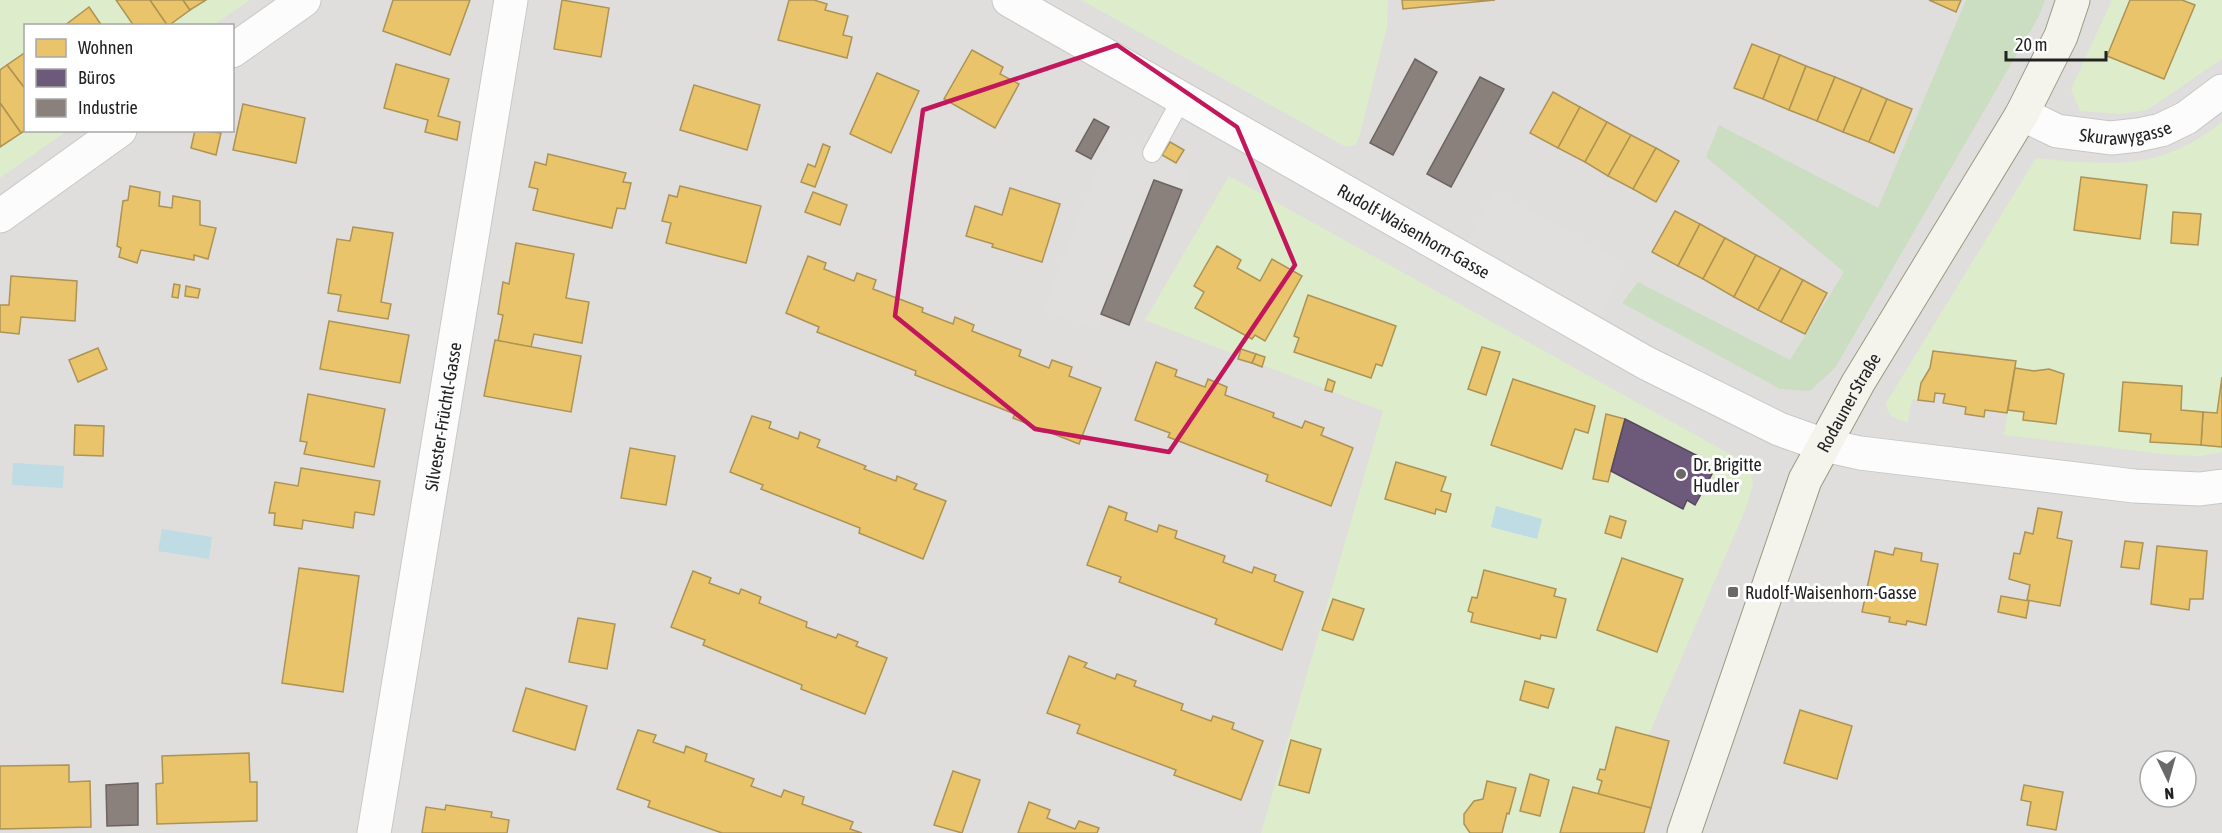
<svg xmlns="http://www.w3.org/2000/svg" width="2222" height="833" viewBox="0 0 2222 833" font-family="'Asap Condensed',sans-serif">
<style>
.residential{fill:#dfdedc;fill-rule:evenodd}
.grass{fill:#ddeccb}
.forest{fill:#cbdec1}
.parking{fill:#e0dfde}
.water{fill:#bfdbe3}
.homes{fill:#e9c46a;stroke:#ad9354;stroke-width:1.5}
.offices{fill:#6d597a;stroke:#564860;stroke-width:1.5}
.industry{fill:#8a817c;stroke:#6b6461;stroke-width:1.5}
.lines{fill:none;stroke-linecap:round;stroke-linejoin:round}
.service-casing{stroke:#c9c8c7;stroke-width:20}
.minor-casing{stroke:#c9c8c7;stroke-width:35}
.tertiary-casing{stroke:#c9c8c7;stroke-width:35}
.secondary-casing{stroke:#999a82;stroke-width:35}
.service{stroke:#fdfcfc;stroke-width:18}
.minor{stroke:#fdfcfc;stroke-width:33}
.tertiary{stroke:#fdfcfc;stroke-width:33}
.secondary{stroke:#f4f4ed;stroke-width:33}
.marked{fill:none;stroke:#c2185b;stroke-width:4.5;stroke-linejoin:round}
.poi-dot{fill:#6a6968;stroke:#fff;stroke-width:2}
.labels{text-anchor:middle;dominant-baseline:central;stroke-width:6;stroke-linejoin:round;paint-order:stroke}
.street-label{font-size:18px;fill:#222;stroke:#fff}
.poi-label{font-size:18px;fill:#222;stroke:#fff;text-anchor:start}
</style>
<rect width="100%" height="100%" fill="#f0eeeb"/>
<!-- residential -->
<path class="residential" d="M0,0H2222V833H0ZM26,26H232V130H26ZM2150,761H2186V797H2150Z"/>
<!-- grass -->
<g class="grass">
<polygon points="0,0 250,0 214,25 26,26 26,130 67,131 0,178"/>
<polygon points="1081,0 1388,0 1387,27 1359,138 1355,145 1346,147"/>
<polygon points="2112,0 2222,0 2222,59 2147,110 2119,114 2080,111 2071,89"/>
<path d="M2222,122V377L2217,413L2181,410L2182,386L2123,382L2119,431L2151,434V442L2221,447L2222,441V452L2200,456L2171,455L2004,435L2008,410L2024,412L2023,420L2056,424L2063,374C2049,366 2031,371 2015,368L2016,361L1951,351L1950,354L1933,351C1930,369 1921,382 1918,400L1912,399L1908,422C1895,419 1888,417 1886,403L2036,158C2110,165 2160,172 2222,122Z"/>
<polygon points="1229,176 1748,464 1753,484 1746,508 1648,736 1627,833 1261,833 1383,411 1145,320"/>
</g>
<!-- forest -->
<polygon class="forest" points="1966,0 2045,0 2039,16 1835,368 1810,391 1780,389 1622,303 1638,282 1790,360 1844,272 1706,157 1719,125 1878,208"/>
<!-- parking -->
<g class="parking">
<polygon points="1111,132 1191,173 1182,190 1154,180 1097,330 1044,310"/>
<polygon points="1494,190 1626,264 1591,332 1459,257"/>
</g>
<!-- water -->
<g class="water">
<polygon points="13,463 64,466 63,488 12,485"/>
<polygon points="1496,506 1542,519 1537,539 1491,527"/>
<polygon points="162,529 212,537 209,559 158,551"/>
</g>
<!-- homes -->
<g class="homes">
<polygon points="116,0 150,0 168,26 134,26"/>
<polygon points="150,0 183,0 190,10 168,26"/>
<polygon points="183,0 206,0 190,10"/>
<polygon points="393,0 470,0 450,55 383,31"/>
<polygon points="562,0 609,8 601,57 554,49"/>
<polygon points="789,0 814,0 827,4 825,10 848,16 843,35 852,37 847,58 778,40"/>
<polygon points="1402,0 1495,0 1403,9"/>
<polygon points="1929,0 1961,0 1956,12"/>
<polygon points="2130,0 2182,0 2195,5 2164,79 2107,56"/>
<polygon points="89,7 102,26 64,26"/>
<polygon points="1752,44 1780,55 1763,99 1734,88"/>
<polygon points="972,50 1003,67 1000,74 1019,84 995,128 944,99"/>
<polygon points="26,52 26,90 7,65"/>
<polygon points="1780,55 1806,66 1789,110 1763,99"/>
<polygon points="396,64 449,79 438,116 460,122 457,140 425,132 428,120 384,108"/>
<polygon points="7,65 26,90 26,130 21,133 0,103 0,70"/>
<polygon points="1806,66 1835,77 1817,121 1789,110"/>
<polygon points="877,73 919,91 891,153 850,134"/>
<polygon points="1835,77 1862,88 1843,132 1817,121"/>
<polygon points="694,85 760,105 747,150 680,130"/>
<polygon points="1862,88 1887,99 1869,142 1843,132"/>
<polygon points="1553,92 1580,107 1558,148 1530,133"/>
<polygon points="1887,99 1912,109 1894,153 1869,142"/>
<polygon points="0,103 21,133 0,147"/>
<polygon points="243,104 305,118 296,163 233,150"/>
<polygon points="1580,107 1607,122 1585,162 1558,148"/>
<polygon points="1607,122 1631,135 1608,176 1585,162"/>
<polygon points="195,130 221,133 216,155 191,148"/>
<polygon points="1631,135 1656,148 1633,189 1608,176"/>
<polygon points="1170,142 1184,150 1176,163 1162,155"/>
<polygon points="823,144 830,147 815,187 801,182 808,164 815,167"/>
<polygon points="1656,148 1679,161 1656,202 1633,189"/>
<polygon points="548,154 626,173 623,182 631,183 625,209 617,208 612,228 533,210 538,189 529,187 535,162 546,165"/>
<polygon points="2081,177 2147,185 2140,239 2074,230"/>
<polygon points="130,186 160,192 159,206 172,208 173,196 200,201 200,225 216,228 208,259 194,255 194,260 141,250 137,263 119,257 121,248 117,246 123,201 128,200"/>
<polygon points="680,186 761,206 746,263 666,243 671,223 662,221 669,195 677,197"/>
<polygon points="1010,188 1060,204 1042,262 992,247 993,244 966,236 975,206 1002,215"/>
<polygon points="813,192 847,205 840,225 805,212"/>
<polygon points="1675,211 1700,224 1678,266 1652,252"/>
<polygon points="2173,212 2201,214 2198,245 2171,243"/>
<polygon points="1700,224 1725,238 1703,279 1678,266"/>
<polygon points="353,227 393,233 381,302 391,304 388,319 338,311 341,295 328,293 337,239 350,241"/>
<polygon points="1725,238 1756,255 1734,297 1703,279"/>
<polygon points="516,243 574,254 566,298 589,302 582,343 534,334 531,347 498,341 503,315 498,314 503,282 509,284"/>
<polygon points="1217,246 1241,260 1237,268 1260,281 1272,259 1302,276 1265,341 1255,335 1252,339 1195,308 1204,292 1194,286"/>
<polygon points="1756,255 1781,268 1758,310 1734,297"/>
<polygon points="808,256 826,263 824,269 854,281 857,273 876,280 873,289 923,308 922,312 953,324 955,317 974,325 972,331 1021,350 1019,356 1049,368 1052,360 1072,367 1069,376 1101,388 1079,444 1013,418 1015,414 915,375 916,371 817,332 819,327 786,313"/>
<polygon points="1781,268 1803,280 1781,322 1758,310"/>
<polygon points="11,276 77,281 75,321 21,317 19,334 0,332 0,305 9,305"/>
<polygon points="1803,280 1827,293 1805,334 1781,322"/>
<polygon points="174,284 180,285 178,298 172,297"/>
<polygon points="186,286 200,289 198,298 185,296"/>
<polygon points="1308,295 1396,326 1382,366 1376,364 1371,378 1294,352 1299,338 1294,336"/>
<polygon points="329,321 409,335 400,383 320,369"/>
<polygon points="495,340 581,356 571,412 484,396"/>
<polygon points="1482,347 1500,352 1486,395 1468,389"/>
<polygon points="98,348 107,369 78,382 69,360"/>
<polygon points="1241,349 1256,354 1252,363 1238,359"/>
<polygon points="1933,351 2016,361 2007,413 1985,410 1984,417 1965,414 1966,407 1943,403 1945,394 1935,393 1934,402 1918,400 1921,383 1930,368"/>
<polygon points="1256,354 1265,357 1262,367 1252,363"/>
<polygon points="1156,362 1177,370 1175,376 1205,387 1208,379 1227,387 1225,395 1274,413 1273,417 1302,428 1305,421 1324,428 1321,435 1353,448 1331,506 1266,481 1268,475 1168,437 1170,433 1135,420"/>
<polygon points="2015,368 2034,371 2049,369 2064,374 2056,424 2023,420 2024,412 2008,410"/>
<polygon points="2222,377 2222,447 2201,445 2203,412 2217,413"/>
<polygon points="1328,379 1335,382 1332,392 1325,390"/>
<polygon points="1513,379 1595,406 1588,433 1575,429 1562,469 1491,445"/>
<polygon points="2123,382 2182,386 2181,410 2203,412 2201,445 2150,442 2151,434 2119,431"/>
<polygon points="308,394 385,409 374,467 304,454 307,442 300,441"/>
<polygon points="1606,414 1625,419 1608,482 1593,479"/>
<polygon points="752,416 771,422 769,428 798,439 800,432 820,440 817,447 866,466 864,469 896,481 897,476 917,484 914,489 946,501 923,559 859,533 860,528 761,489 763,485 730,472"/>
<polygon points="75,425 104,426 103,456 74,455"/>
<polygon points="630,448 675,456 666,505 621,498"/>
<polygon points="1396,462 1446,477 1441,491 1451,494 1446,512 1436,509 1435,514 1385,499"/>
<polygon points="301,468 380,481 374,515 355,512 353,528 303,520 302,529 274,525 275,513 269,513 275,482 298,486"/>
<polygon points="1109,506 1127,513 1125,520 1157,532 1159,525 1177,531 1175,538 1225,556 1223,562 1252,573 1254,567 1276,575 1274,581 1303,592 1282,650 1215,624 1217,619 1119,582 1121,577 1087,565"/>
<polygon points="2038,508 2062,512 2057,538 2072,541 2060,606 2027,600 2030,585 2009,579 2014,553 2020,554 2025,532 2033,534"/>
<polygon points="1610,516 1626,521 1621,538 1605,533"/>
<polygon points="2125,541 2143,543 2139,569 2121,567"/>
<polygon points="2157,546 2207,551 2203,599 2190,599 2189,610 2151,604"/>
<polygon points="1895,548 1922,553 1921,561 1938,564 1926,625 1907,621 1906,625 1889,622 1890,617 1862,612 1875,551 1893,555"/>
<polygon points="1622,558 1683,579 1657,652 1597,630"/>
<polygon points="299,568 359,576 343,692 282,683"/>
<polygon points="1484,570 1556,589 1554,596 1566,599 1556,638 1541,635 1540,639 1471,622 1473,613 1468,611 1472,597 1477,598"/>
<polygon points="693,571 711,578 709,583 739,594 741,589 761,597 759,603 807,622 806,627 836,638 838,634 858,642 856,646 887,658 865,714 801,689 802,685 703,645 705,640 671,627"/>
<polygon points="2001,596 2029,601 2026,618 1998,612"/>
<polygon points="1333,599 1364,609 1353,640 1322,630"/>
<polygon points="578,618 615,624 607,669 569,662"/>
<polygon points="1069,656 1087,663 1084,667 1115,679 1117,674 1136,681 1134,686 1183,704 1181,710 1211,721 1213,716 1234,723 1232,729 1263,741 1241,800 1174,775 1176,770 1077,733 1080,725 1047,713"/>
<polygon points="1525,681 1554,689 1548,708 1520,700"/>
<polygon points="526,688 587,706 575,750 513,731"/>
<polygon points="1800,710 1852,726 1837,779 1784,763"/>
<polygon points="1616,727 1669,741 1651,808 1598,794 1602,781 1597,779 1600,769 1605,770"/>
<polygon points="638,730 656,735 653,742 684,753 686,746 707,754 705,761 754,779 751,786 781,797 784,790 804,797 802,804 853,822 850,829 862,833 722,833 648,807 650,801 617,789"/>
<polygon points="1291,740 1321,749 1309,793 1279,785"/>
<polygon points="249,753 250,782 257,782 257,821 157,824 156,784 163,783 162,756"/>
<polygon points="69,765 69,782 90,781 91,827 0,829 0,766"/>
<polygon points="953,771 980,780 962,833 934,825"/>
<polygon points="1530,774 1549,780 1540,816 1520,811"/>
<polygon points="1487,781 1516,788 1509,814 1507,813 1502,833 1470,833 1464,824 1464,814 1474,801 1483,799"/>
<polygon points="2024,785 2063,792 2056,830 2027,825 2031,802 2021,800"/>
<polygon points="1573,787 1651,808 1644,833 1560,833"/>
<polygon points="1029,802 1050,810 1047,818 1075,829 1079,821 1099,828 1097,833 1018,833"/>
<polygon points="446,805 492,812 491,817 509,820 507,833 422,833 426,807 445,810"/>
</g>
<!-- offices -->
<polygon class="offices" points="1625,419 1708,461 1704,469 1712,474 1695,505 1687,500 1683,509 1611,471"/>
<!-- industry -->
<g class="industry">
<polygon points="1415,59 1437,72 1393,155 1370,143"/>
<polygon points="1480,77 1504,89 1451,187 1427,174"/>
<polygon points="1094,119 1109,127 1091,159 1076,151"/>
<polygon points="1154,180 1182,190 1129,325 1101,314"/>
<polygon points="138,783 138,825 107,826 106,785"/>
</g>
<g class="lines">
<defs>
<polyline id="service" points="1152,153 1182,98"/>
<g id="minor">
<path id="s1" d="M2022,114L2057,131L2111,138L2138,135L2161,130L2186,118L2222,91"/>
<polyline points="1824,445 1860,453 2134,486 2200,489 2222,486"/>
<path id="s2" d="M374,833L511,0"/>
</g>
<g id="tertiary">
<path id="s3" d="M1009,0L1646,363L1779,429L1824,445"/>
<polyline points="232,51 304,0"/>
<polyline points="0,216 120,130"/>
</g>
<g id="secondary">
<path id="s4" d="M1684,833L1805,480L1858,383L2022,114L2061,36L2073,0"/>
</g>
</defs>
<!-- service casing -->
<use href="#service" class="service-casing"/>
<!-- minor casing -->
<use href="#minor" class="minor-casing"/>
<!-- tertiary casing -->
<use href="#tertiary" class="tertiary-casing"/>
<!-- secondary casing -->
<use href="#secondary" class="secondary-casing"/>
<!-- service -->
<use href="#service" class="service"/>
<!-- minor -->
<use href="#minor" class="minor"/>
<!-- tertiary -->
<use href="#tertiary" class="tertiary"/>
<!-- secondary -->
<use href="#secondary" class="secondary"/>
</g>
<!-- marked area -->
<path class="marked" d="M1117,45L1237,127L1295,265L1169,452L1035,429L895,316L923,110Z"/>
<!-- markers -->
<g class="poi-dot">
<circle cx="1681" cy="474" r="6"/>
<rect x="1727" y="586" width="12" height="12" rx="3"/>
</g>
<g class="labels">
<!-- street labels -->
<g class="street-label">
<text stroke="none"><textPath href="#s1" startOffset="108">Skurawygasse</textPath></text>
<text stroke="none"><textPath href="#s3" startOffset="466">Rudolf-Waisenhorn-Gasse</textPath></text>
<text stroke="none"><textPath href="#s4" startOffset="462">Rodauner Straße</textPath></text>
<text stroke="none"><textPath href="#s2" startOffset="422">Silvester-Früchtl-Gasse</textPath></text>
</g>
<!-- poi labels -->
<g class="poi-label">
<text x="1693" y="464">Dr. Brigitte<tspan x="1693" dy="21">Hudler</tspan></text>
<text x="1745" y="592">Rudolf-Waisenhorn-Gasse</text>
</g>
</g>
<!-- legend -->
<rect x="24" y="24" width="210" height="108" fill="#ffffff" stroke="#a7a7a7" stroke-width="1.5"/>
<rect x="36" y="39" width="30" height="18" fill="#e9c46a" stroke="#a7a7a7" stroke-width="1.5"/>
<text x="78" y="54" font-size="18" fill="#222222">Wohnen</text>
<rect x="36" y="69" width="30" height="18" fill="#6d597a" stroke="#a7a7a7" stroke-width="1.5"/>
<text x="78" y="84" font-size="18" fill="#222222">Büros</text>
<rect x="36" y="99" width="30" height="18" fill="#8a817c" stroke="#a7a7a7" stroke-width="1.5"/>
<text x="78" y="114" font-size="18" fill="#222222">Industrie</text>
<!-- north arrow -->
<g transform="translate(2168 779) rotate(175)"><circle r="28" fill="#ffffff" stroke="#a7a7a7" stroke-width="1.5"/>
<path d="M0-4.5L10 22L0 15L-10 22Z" fill="#6a6968"/>
<text y="-9" font-size="16" font-weight="bold" text-anchor="middle" fill="#222222">N</text>
</g>
<!-- scale -->
<path d="M2006 51v9h100v-9" fill="none" stroke="#222222" stroke-width="3"/>
<text x="2015" y="51" font-size="18" fill="#222222" stroke="#ffffff" stroke-width="4.5" paint-order="stroke">20 m</text>
</svg>
